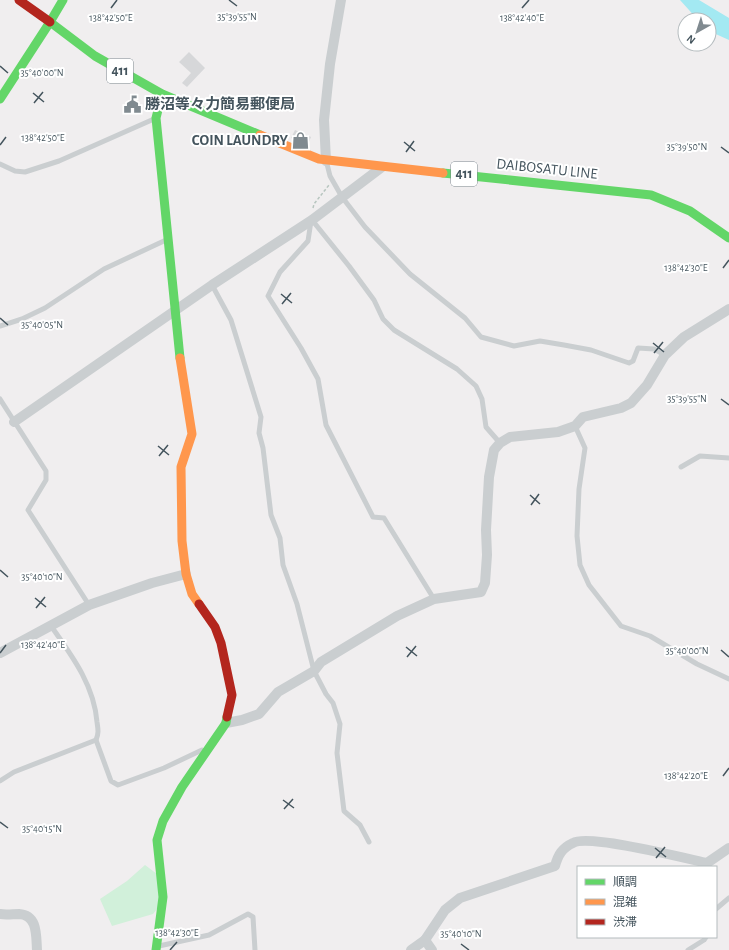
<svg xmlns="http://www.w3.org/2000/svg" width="729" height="950" viewBox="0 0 729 950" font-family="'Alegreya Sans','Noto Sans JP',sans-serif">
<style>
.green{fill:#d1f0da}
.water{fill:#a3e9f2}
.building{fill:#d6d7d9}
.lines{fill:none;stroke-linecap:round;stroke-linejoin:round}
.path{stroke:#b7c5bf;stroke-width:1.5;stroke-dasharray:3 2;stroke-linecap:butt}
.lane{stroke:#caced0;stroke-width:5}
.street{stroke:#caced0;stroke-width:10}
.fast{stroke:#63d668;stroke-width:9}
.slow{stroke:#ff974d;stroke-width:9}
.jam{stroke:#b3261e;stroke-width:9}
.ticks{fill:none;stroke:#44545d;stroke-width:1.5}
.labels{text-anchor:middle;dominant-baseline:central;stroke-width:4;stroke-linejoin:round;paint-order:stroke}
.shield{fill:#fff;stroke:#7c878e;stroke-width:1}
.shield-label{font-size:14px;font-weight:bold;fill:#44545d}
.poi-label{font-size:15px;font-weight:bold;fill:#44545d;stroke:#fff;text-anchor:start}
.street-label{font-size:15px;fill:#44545d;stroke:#fff}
.ticks-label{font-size:10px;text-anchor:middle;fill:#44545d;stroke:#fff;stroke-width:4;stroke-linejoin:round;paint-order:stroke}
</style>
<rect width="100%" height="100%" fill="#f0eeef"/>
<!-- green -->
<polygon class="green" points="145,865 157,874 160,905 153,914 112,926 100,899 127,881"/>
<!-- water -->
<polygon class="water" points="680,0 699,0 729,18 729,40 709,31 709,20 698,20"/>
<!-- building -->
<g class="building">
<polygon points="189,52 205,68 187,87 182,83 191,73 179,62"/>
<polygon points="295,130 311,137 307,146 291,138"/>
</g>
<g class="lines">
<!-- path -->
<polyline class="path" points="313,208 314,204 329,185"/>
<!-- lane -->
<g class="lane">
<polyline points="0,164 15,171 25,172 59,161 154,119"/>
<polyline points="327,164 330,176 342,197 365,227 410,274 465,318 481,337 514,346 540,341 564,345 591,350 629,363 633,361 638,348 654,349 665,355"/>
<polyline points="312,220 349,266 374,300 383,319 394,330 457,369 476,386 482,399 486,427 500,443"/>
<polyline points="311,221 308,241 280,272 268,296 301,348 318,379 326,425 373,517 384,518 434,599"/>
<polyline points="212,285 231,320 261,417 259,433 263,448 271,515 280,538 283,565 297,604 314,671 326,694 333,703 340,724 337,753 344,811 360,825 369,842"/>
<polyline points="0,326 22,319 45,308 104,269 166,240"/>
<polyline points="0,399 46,471 46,480 28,510 89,605"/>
<polyline points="575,426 585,448 579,489 577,536 580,565 589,585 621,626 650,636 697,664 729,679"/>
<polyline points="681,467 700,456 729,458"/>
<path d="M51,626C72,656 94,685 97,722C98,729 99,733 96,740L111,781L118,785L164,768L202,750"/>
<polyline points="0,781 14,772 96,740"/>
<polyline points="716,909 729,898"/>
<polyline points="159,946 209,935 248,914 253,917 255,950"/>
<polyline points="688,950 704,940 706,937"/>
</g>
<!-- street -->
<g class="street">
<polyline points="326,161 324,120 330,64 341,0"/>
<polyline points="14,422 212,285 312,220 382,167"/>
<polyline points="0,653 89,605 152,583 186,574"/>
<polyline points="226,723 242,720 259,714 278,692 314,671 321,662 397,616 434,599 481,592 485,583 487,555 486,530 489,477 494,450 500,443 510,437 558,432 575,426 583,417 621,408 631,403 647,385 665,355 684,337 729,309"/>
<path d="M0,914C6,915 13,914 19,914C38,915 36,936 37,950"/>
<path d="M425,940L445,910L460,898L555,866C558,855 562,848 573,843C589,834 684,858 707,863L729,848"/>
<polyline points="411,950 425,940 432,950"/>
</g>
<!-- fast -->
<g class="fast">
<polyline points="50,22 63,0"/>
<polyline points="162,94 156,118 180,358"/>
<polyline points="0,99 50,22 95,56 162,94 260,135"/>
<polyline points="443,173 651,195 690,211 729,238"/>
<polyline points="156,950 163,897 157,840 163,821 182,787 226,723 227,717"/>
</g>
<!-- slow -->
<g class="slow">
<polyline points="260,135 319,159 443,173"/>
<polyline points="180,358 192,434 181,467 182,541 186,574 192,594 199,604"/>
</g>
<!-- jam -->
<g class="jam">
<polyline points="19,0 50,22"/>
<polyline points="199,604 215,627 221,643 232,695 227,717"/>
</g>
</g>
<!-- ticks -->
<path class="ticks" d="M229,0L237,6M111,8L117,0M522,8L529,0M0,66L8,73M33,93L44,102M34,103L43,92M404,142L415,151M0,145L6,137M721,147L729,153M406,152L414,141M723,268L729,260M281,294L292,303M282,304L291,293M0,318L8,325M653,343L664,352M654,353L663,342M721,399L729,405M158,446L169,455M159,456L168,445M530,495L540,504M531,505L539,494M0,570L8,577M35,598L46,607M36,608L45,597M406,647L417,656M721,650L729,657M0,653L6,645M407,657L416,646M723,776L729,768M283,800L294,808M284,809L293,799M0,822L8,828M655,848L666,857M656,858L665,847M461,944L469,950M170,950L177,942"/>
<!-- icons -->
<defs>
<symbol id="civic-bare" viewBox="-9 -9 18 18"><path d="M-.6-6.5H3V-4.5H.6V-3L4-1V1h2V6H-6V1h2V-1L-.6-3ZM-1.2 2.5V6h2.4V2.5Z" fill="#808a90" stroke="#fff" stroke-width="2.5" paint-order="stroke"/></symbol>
<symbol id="shop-bare" viewBox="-9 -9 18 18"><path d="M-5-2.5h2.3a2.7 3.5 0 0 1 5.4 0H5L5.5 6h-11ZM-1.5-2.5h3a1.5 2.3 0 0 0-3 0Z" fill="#808a90" stroke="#fff" stroke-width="2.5" paint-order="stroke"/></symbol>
</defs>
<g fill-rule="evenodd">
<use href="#civic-bare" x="120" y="92" width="25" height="25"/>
<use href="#shop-bare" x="288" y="128" width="25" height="25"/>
</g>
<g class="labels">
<!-- shield labels -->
<g class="shield">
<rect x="107" y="59" width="26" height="24" rx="3"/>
<rect x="451" y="162" width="26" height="24" rx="3"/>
</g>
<g class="shield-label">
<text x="120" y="71">411</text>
<text x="464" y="174">411</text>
</g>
<!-- poi labels -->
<g class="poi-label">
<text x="145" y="104">勝沼等々力簡易郵便局</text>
<text x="288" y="140" text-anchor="end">COIN LAUNDRY</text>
</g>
<!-- street labels -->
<g class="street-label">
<text transform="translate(547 169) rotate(6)">DAIBOSATU LINE</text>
</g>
</g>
<g class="ticks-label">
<text x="237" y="20">35°39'55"N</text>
<text x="111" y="21">138°42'50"E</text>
<text x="522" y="21">138°42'40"E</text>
<text x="42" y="76">35°40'00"N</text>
<text x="43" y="141">138°42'50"E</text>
<text x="687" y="150">35°39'50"N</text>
<text x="686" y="271">138°42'30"E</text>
<text x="42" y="328">35°40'05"N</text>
<text x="687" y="402">35°39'55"N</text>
<text x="42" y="580">35°40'10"N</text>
<text x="43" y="648">138°42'40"E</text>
<text x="687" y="654">35°40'00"N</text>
<text x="686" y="779">138°42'20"E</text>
<text x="42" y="832">35°40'15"N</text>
<text x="177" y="936">138°42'30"E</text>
<text x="461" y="937">35°40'10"N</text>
</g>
<!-- legend -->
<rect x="577" y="866" width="140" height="72" fill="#ffffff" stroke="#b4bbbe"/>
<rect x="585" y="879" width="20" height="6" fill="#63d668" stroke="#b4bbbe"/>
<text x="613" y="886" font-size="12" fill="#44545d">順調</text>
<rect x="585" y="899" width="20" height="6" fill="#ff974d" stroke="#b4bbbe"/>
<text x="613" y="906" font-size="12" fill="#44545d">混雑</text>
<rect x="585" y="919" width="20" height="6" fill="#b3261e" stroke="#b4bbbe"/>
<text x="613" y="926" font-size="12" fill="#44545d">渋滞</text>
<!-- north arrow -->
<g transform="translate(697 32) rotate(219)"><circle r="19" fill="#ffffff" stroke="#b4bbbe"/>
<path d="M0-3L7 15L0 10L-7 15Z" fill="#808a90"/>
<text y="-6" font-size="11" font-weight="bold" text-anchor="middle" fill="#44545d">N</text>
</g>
</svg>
